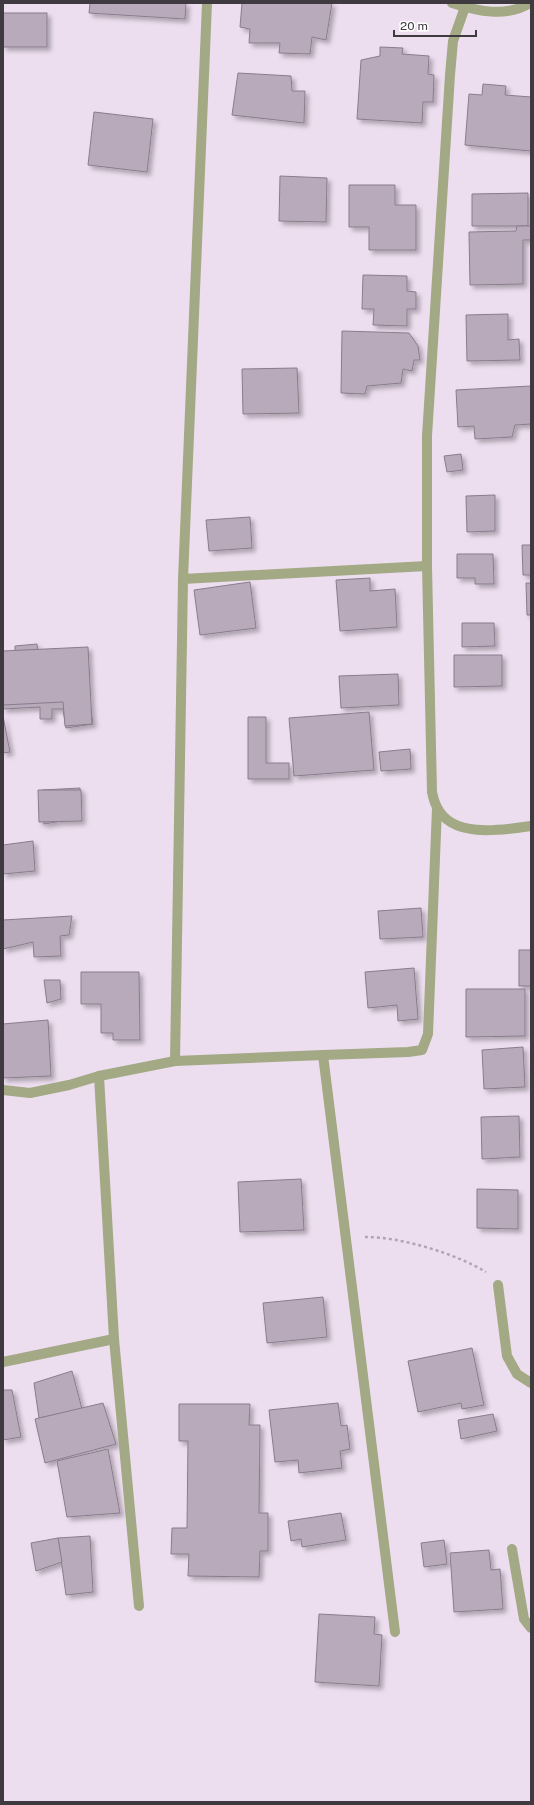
<svg xmlns="http://www.w3.org/2000/svg" width="534" height="1805" viewBox="0 0 534 1805" font-family="'Public Sans',sans-serif">
<style>
.building{fill:#b8aaba;stroke:#8a7c8c;filter:url(#shadow)}
.lines{fill:none;stroke-linecap:round;stroke-linejoin:round}
.path{stroke:#b1a5b3;stroke-width:2.5;stroke-dasharray:3 3;stroke-linecap:butt}
.minor{stroke:#a2a984;stroke-width:10}
</style>
<defs>
<filter id="shadow"><feDropShadow dx="3.5" dy="3.5" stdDeviation="2" flood-color="#0004"/></filter>
</defs>
<rect width="100%" height="100%" fill="#eddeef"/>
<!-- building -->
<g class="building">
<polygon points="90,3 186,3 185,19 89,13"/>
<polygon points="242,3 332,3 326,40 312,37 310,54 279,53 280,43 249,43 250,29 240,27"/>
<rect x="3" y="13" width="44" height="34"/>
<polygon points="380,47 403,48 402,54 429,56 428,74 434,75 433,102 423,102 422,123 357,119 361,60 380,56"/>
<polygon points="238,73 291,76 292,91 305,91 304,123 232,115"/>
<polygon points="483,84 506,86 505,95 531,97 531,151 465,145 469,94 482,95"/>
<polygon points="94,112 153,119 147,172 88,165"/>
<polygon points="280,176 327,178 326,222 279,221"/>
<polygon points="349,185 395,185 395,205 416,205 416,250 369,250 369,227 349,227"/>
<polygon points="528,193 528,226 472,226 472,194"/>
<polygon points="517,226 531,226 531,240 523,240 523,284 470,285 469,232 516,231"/>
<polygon points="363,275 407,276 407,291 416,292 416,309 407,309 407,326 373,325 374,309 362,309"/>
<polygon points="508,314 508,340 519,339 520,360 467,361 466,315"/>
<polygon points="342,331 409,333 418,346 420,360 414,360 412,371 403,369 401,383 367,386 365,394 341,393"/>
<polygon points="297,368 299,413 243,414 242,369"/>
<polygon points="531,386 531,424 515,425 512,437 475,439 474,426 458,427 456,390"/>
<polygon points="461,454 463,470 447,472 444,456"/>
<polygon points="495,495 495,531 467,532 466,496"/>
<polygon points="250,517 252,548 209,551 206,520"/>
<polygon points="522,545 531,545 531,575 523,575"/>
<polygon points="457,554 493,554 494,584 475,584 475,578 457,578"/>
<polygon points="370,578 370,591 395,589 397,627 340,631 336,580"/>
<polygon points="250,582 256,628 200,635 194,590"/>
<polygon points="526,583 531,583 531,615 527,615"/>
<polygon points="462,623 494,623 495,646 462,647"/>
<polygon points="37,644 38,653 82,649 93,724 66,728 63,709 52,709 52,719 40,719 40,707 3,709 3,658 15,655 15,646"/>
<polygon points="88,647 92,724 65,726 63,702 3,705 3,651"/>
<polygon points="454,655 502,655 502,686 454,687"/>
<polygon points="398,674 399,705 341,708 339,676"/>
<polygon points="369,712 374,770 294,776 289,718"/>
<polygon points="3,716 10,752 3,753"/>
<polygon points="248,717 266,717 266,763 289,763 289,779 248,779"/>
<polygon points="410,749 411,769 381,771 379,752"/>
<polygon points="80,788 80,818 44,824 42,790"/>
<polygon points="38,790 81,790 82,821 39,822"/>
<polygon points="33,841 35,871 3,874 3,845"/>
<polygon points="421,908 423,937 380,939 378,911"/>
<polygon points="72,916 69,935 60,936 61,956 34,957 33,942 3,949 3,920"/>
<rect x="519" y="950" width="12" height="36"/>
<polygon points="414,968 418,1019 398,1021 397,1005 368,1008 365,972"/>
<polygon points="81,972 139,972 140,1040 113,1040 113,1033 101,1033 101,1004 81,1004"/>
<polygon points="44,980 60,980 61,999 47,1003"/>
<polygon points="466,989 525,989 525,1036 466,1037"/>
<polygon points="48,1020 51,1076 3,1078 3,1024"/>
<polygon points="523,1047 525,1087 484,1089 482,1050"/>
<polygon points="519,1116 520,1157 482,1159 481,1117"/>
<polygon points="301,1179 304,1230 240,1232 238,1182"/>
<polygon points="477,1189 518,1190 518,1229 477,1228"/>
<polygon points="323,1297 327,1337 267,1343 263,1303"/>
<polygon points="472,1348 484,1405 462,1409 461,1403 418,1412 408,1361"/>
<polygon points="72,1371 82,1409 39,1418 34,1383"/>
<polygon points="3,1390 12,1390 21,1437 3,1440"/>
<polygon points="103,1403 116,1444 45,1463 35,1419"/>
<polygon points="338,1403 341,1426 347,1425 350,1449 340,1451 342,1468 299,1473 298,1460 275,1462 269,1410"/>
<polygon points="179,1404 250,1404 249,1425 260,1425 259,1513 268,1513 268,1551 260,1551 259,1577 188,1576 189,1554 171,1554 172,1528 187,1528 188,1441 179,1441"/>
<polygon points="493,1414 497,1431 461,1439 458,1420"/>
<polygon points="108,1449 120,1513 67,1517 57,1461"/>
<polygon points="341,1513 346,1540 302,1547 301,1539 291,1541 288,1521"/>
<polygon points="90,1536 93,1592 66,1595 58,1538"/>
<polygon points="58,1538 62,1562 36,1571 31,1543"/>
<polygon points="444,1540 447,1564 424,1567 421,1543"/>
<polygon points="489,1550 491,1570 500,1569 503,1609 454,1612 450,1553"/>
<polygon points="319,1614 375,1617 374,1634 382,1635 379,1686 315,1682"/>
</g>
<g class="lines">
<!-- path -->
<path class="path" d="M365,1237C401,1237 454,1253 486,1272"/>
<!-- minor -->
<g class="minor">
<path d="M452,3C477,11 506,18 530,3"/>
<path d="M465,7L453,41L450,75L427,436V566L432,792C433,797 434,802 437,807C452,839 503,830 531,826"/>
<polyline points="183,579 427,566"/>
<polyline points="323,1055 408,1052 422,1050 428,1034 437,808"/>
<polyline points="175,1061 183,579 207,3"/>
<polyline points="99,1076 114,1339 139,1606"/>
<polyline points="3,1090 30,1093 69,1085 99,1076 175,1061 323,1055 395,1632"/>
<polyline points="498,1285 507,1356 517,1374 531,1383"/>
<polyline points="3,1362 114,1339"/>
<polyline points="512,1549 524,1619 531,1628"/>
</g>
</g>
<!-- border -->
<rect width="534" height="1805" fill="none" stroke="#3f3940" stroke-width="8"/>
<!-- scale -->
<path d="M394 30v6h82v-6" fill="none" stroke="#3f3940" stroke-width="2"/>
<text x="400" y="30" font-size="12" fill="#3f3940" stroke="#ffffff" stroke-width="3" paint-order="stroke">20 m</text>
</svg>
